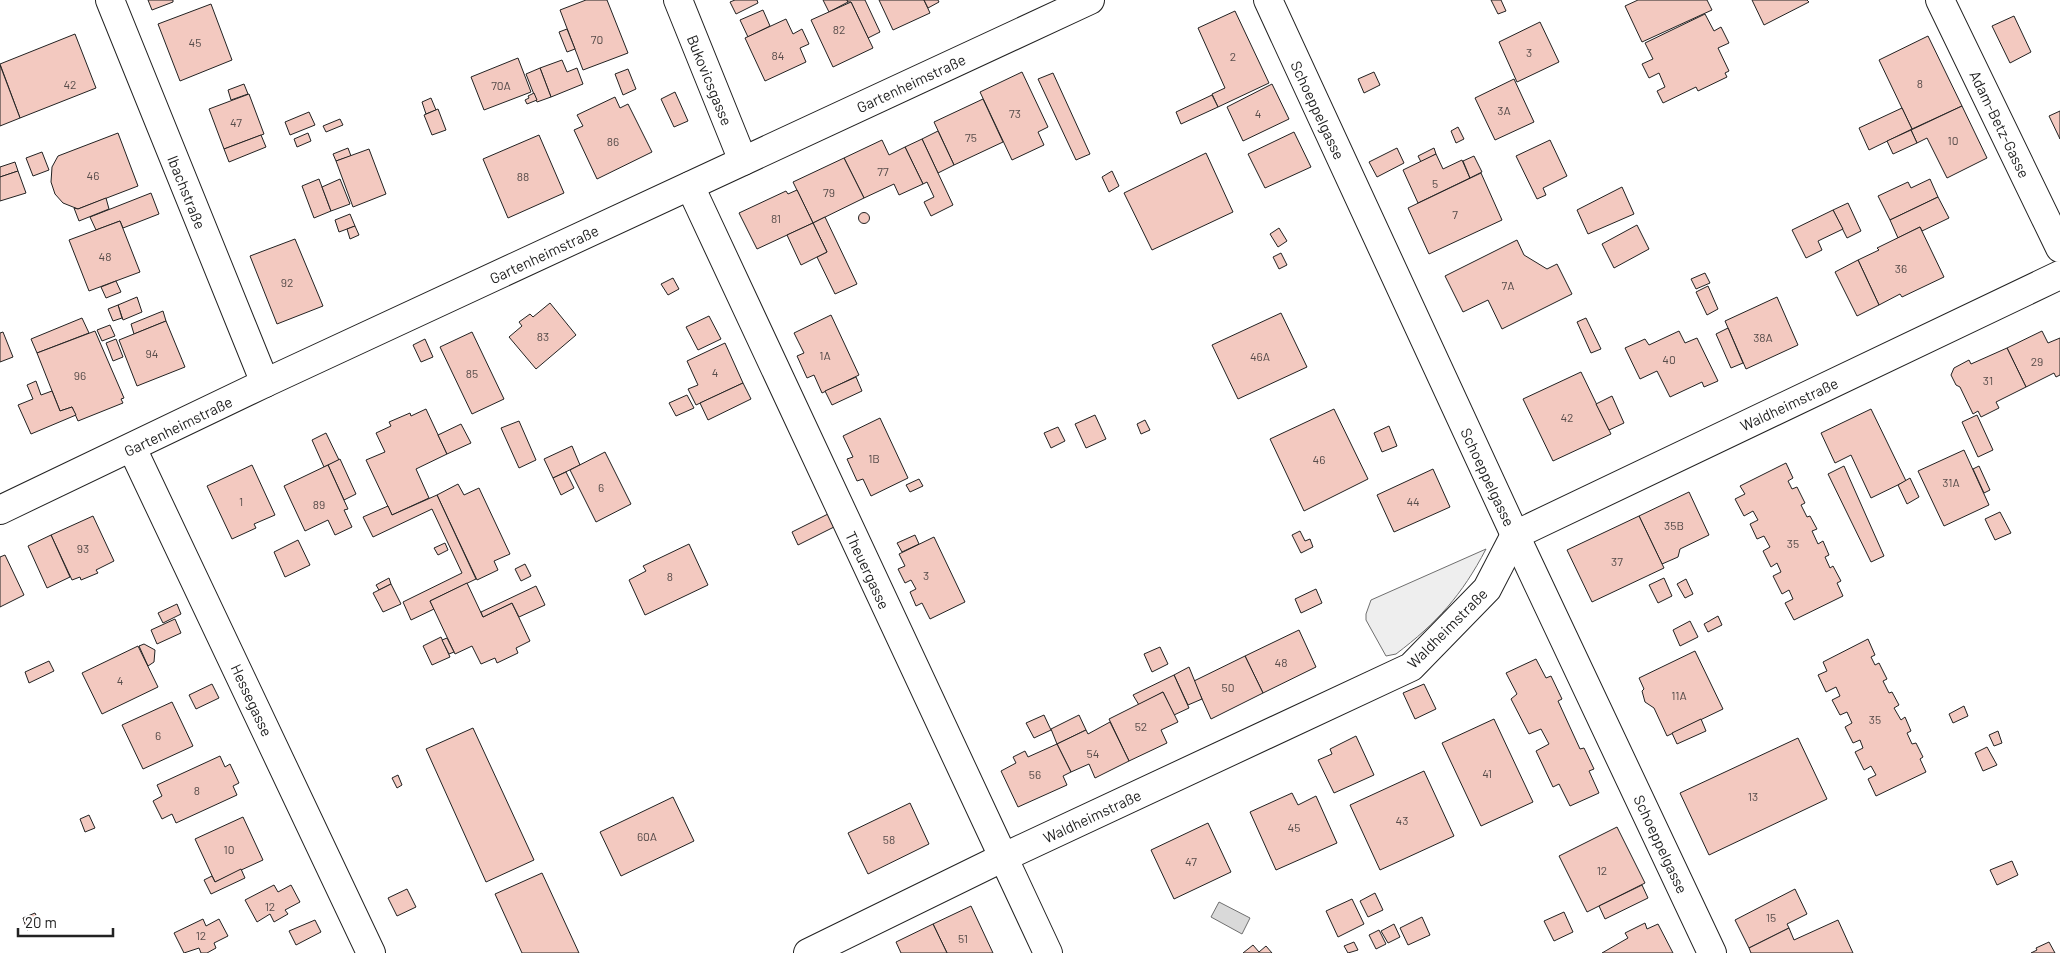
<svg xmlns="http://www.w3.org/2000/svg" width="2060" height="953" viewBox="0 0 2060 953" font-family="Barlow,sans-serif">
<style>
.green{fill:#eee;stroke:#6f6f6f}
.water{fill:#d9d9d9;stroke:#6f6f6f}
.building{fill:#f3c9c0;stroke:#222}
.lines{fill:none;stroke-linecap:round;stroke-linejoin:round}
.minor-casing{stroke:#222;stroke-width:30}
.minor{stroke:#fff;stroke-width:28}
.labels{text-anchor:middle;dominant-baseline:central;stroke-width:4;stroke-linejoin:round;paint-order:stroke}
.number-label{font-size:12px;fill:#564c4a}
.street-label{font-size:15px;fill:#222;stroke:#fff}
</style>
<rect width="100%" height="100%" fill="#fff"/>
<!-- green -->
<path class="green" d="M1486,549C1462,595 1437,623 1396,654L1386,656L1366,620V614L1371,600Z"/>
<!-- water -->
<polygon class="water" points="1219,902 1250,918 1242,934 1211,917"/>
<!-- building -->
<g class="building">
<polygon points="148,0 173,0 173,2 152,10"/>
<polygon points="586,0 607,0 628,53 583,70 560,10"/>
<polygon points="735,0 757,0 758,3 736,14 730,2"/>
<polygon points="823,0 847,0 848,2 829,12"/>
<polygon points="847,0 865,0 880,32 868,38 851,2 848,2"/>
<polygon points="879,0 924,0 930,13 893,30"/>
<polygon points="924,0 938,0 939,2 928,8"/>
<polygon points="1491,0 1501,0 1506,11 1498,14"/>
<polygon points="1638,0 1707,0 1712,10 1642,42 1625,6"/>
<polygon points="1752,0 1807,0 1809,2 1764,25"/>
<polygon points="851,2 873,48 833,67 811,20"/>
<polygon points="211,4 232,60 180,81 158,24"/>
<polygon points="763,10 770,26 748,37 740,20"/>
<polygon points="1235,11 1269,83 1218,107 1212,94 1225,88 1198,28"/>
<polygon points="1705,14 1714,31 1721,27 1729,43 1718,48 1729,71 1725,73 1727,77 1698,91 1696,87 1663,103 1657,91 1665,87 1659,73 1649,78 1642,64 1653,59 1645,43"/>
<polygon points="2014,16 2031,52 2010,63 1992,26"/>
<polygon points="786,19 793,34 802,29 809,44 800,48 806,62 765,81 745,38"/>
<polygon points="1540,22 1559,62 1517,82 1499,42"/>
<polygon points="567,29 575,49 567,52 559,32"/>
<polygon points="75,34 96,88 20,118 0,64"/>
<polygon points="1928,36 1962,106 1912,129 1879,60"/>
<polygon points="518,58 531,92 484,110 471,77"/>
<polygon points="562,60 567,72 577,68 583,84 551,97 540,68"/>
<polygon points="0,65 20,118 0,126"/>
<polygon points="540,68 551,97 537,102 526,74"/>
<polygon points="628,69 636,89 623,95 615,74"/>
<polygon points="1022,72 1048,127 1038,132 1044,145 1012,160 980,92"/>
<polygon points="1374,72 1380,85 1364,93 1358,79"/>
<polygon points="1053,73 1090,154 1076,160 1038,79"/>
<polygon points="1514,79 1534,122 1495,140 1475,98"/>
<polygon points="244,84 248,94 231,100 228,90"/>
<polygon points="1272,84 1289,119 1243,141 1227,107"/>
<polygon points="675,92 688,121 674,127 661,99"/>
<polygon points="534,93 537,100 527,104 525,100 529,98 528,96"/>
<polygon points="249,94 264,134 224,149 209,109"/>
<polygon points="1212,95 1218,107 1181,124 1176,112"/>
<polygon points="615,97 620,108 628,104 652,152 597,179 574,130 583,126 577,115"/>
<polygon points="431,98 436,110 426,114 422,102"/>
<polygon points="983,99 1003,142 954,165 934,122"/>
<polygon points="1962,106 1987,158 1947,178 1927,138 1917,143 1911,130"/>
<polygon points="1902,108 1912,129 1869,150 1859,128"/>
<polygon points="438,109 446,130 432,135 424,115"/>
<polygon points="2060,111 2060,139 2049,116"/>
<polygon points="309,112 315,125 290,135 285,122"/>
<polygon points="340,119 343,125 326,132 323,126"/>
<polygon points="1458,127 1464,139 1456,143 1451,131"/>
<polygon points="1911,130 1917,143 1893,154 1887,141"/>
<polygon points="938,131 954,165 938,173 922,139"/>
<polygon points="1294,132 1311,167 1265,188 1248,154"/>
<polygon points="118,133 138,186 78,209 63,203 55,194 51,182 52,167 58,156"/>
<polygon points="308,133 311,141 297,147 294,139"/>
<polygon points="261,135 266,147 229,162 224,149"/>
<polygon points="539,135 564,193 508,218 483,159"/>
<polygon points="922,139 953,205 931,216 924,202 934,197 927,182 923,184 905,147"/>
<polygon points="882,140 889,155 905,147 923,184 899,195 894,184 864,198 844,158"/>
<polygon points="1550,140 1567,176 1543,188 1546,195 1537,199 1516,156"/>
<polygon points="348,148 351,156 336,161 333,154"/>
<polygon points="1397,148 1404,163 1377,177 1369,162"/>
<polygon points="1434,148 1436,154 1421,162 1418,156"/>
<polygon points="369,149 386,194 353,207 336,161"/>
<polygon points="42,152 49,170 33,176 26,158"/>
<polygon points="1206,153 1233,212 1152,250 1124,193"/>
<polygon points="1436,154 1443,169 1462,160 1470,178 1418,203 1403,170"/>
<polygon points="1474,156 1482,172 1470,178 1463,161"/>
<polygon points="844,158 864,198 813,223 793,182"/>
<polygon points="15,162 18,171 0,177 0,167"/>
<polygon points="18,171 26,193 0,201 0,177"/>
<polygon points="1112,171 1119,186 1109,192 1102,177"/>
<polygon points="1481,173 1502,220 1429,254 1408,208"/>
<polygon points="319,179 331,211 314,218 302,186"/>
<polygon points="340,179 350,204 331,211 322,187"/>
<polygon points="1930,179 1938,197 1890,220 1878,196 1908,182 1911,188"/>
<polygon points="1622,187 1634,214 1588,234 1577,210"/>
<polygon points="797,190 813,223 757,249 739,213 786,191 788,194"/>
<polygon points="151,193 159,214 123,228 120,221 96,230 90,217"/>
<polygon points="1938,197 1949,218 1922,231 1920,227 1898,238 1890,220"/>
<polygon points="106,198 109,209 79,221 74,208 78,209"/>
<polygon points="1848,203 1861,231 1847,238 1833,210"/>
<polygon points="1833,210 1843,229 1818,241 1822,250 1806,258 1792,230"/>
<circle cx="864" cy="218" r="5.5"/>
<polygon points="350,214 355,226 339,232 335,220"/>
<polygon points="825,217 857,284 835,294 817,257 827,252 813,223"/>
<polygon points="120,221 140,272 89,291 69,240"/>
<polygon points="813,223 827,252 801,265 787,235"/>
<polygon points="1637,225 1649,249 1614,268 1602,244"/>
<polygon points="355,226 359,235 350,239 347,229"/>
<polygon points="1920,227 1944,277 1902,297 1900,294 1879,305 1858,260 1879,250 1877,248"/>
<polygon points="1279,228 1287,241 1278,247 1270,234"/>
<polygon points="295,239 323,306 277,324 250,256"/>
<polygon points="1517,240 1524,255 1547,269 1557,264 1572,294 1502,329 1488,300 1463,312 1445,276"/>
<polygon points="1281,253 1287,265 1279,269 1273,257"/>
<polygon points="1858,260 1879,305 1857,316 1835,272"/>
<polygon points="1705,273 1710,283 1696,289 1691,279"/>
<polygon points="673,278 679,289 668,295 661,284"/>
<polygon points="116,281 121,292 106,298 101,287"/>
<polygon points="1708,286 1718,309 1707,315 1696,292"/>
<polygon points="137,297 142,312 123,320 118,305"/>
<polygon points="1777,297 1798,345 1746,369 1725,321"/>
<polygon points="550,303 576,335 536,369 509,337 522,326 519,322 530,314 533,317"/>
<polygon points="118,305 122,318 113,321 108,309"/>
<polygon points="163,311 166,321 134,334 131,324"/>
<polygon points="1281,313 1307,367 1238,399 1212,345"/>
<polygon points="831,315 859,375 822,393 814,375 807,378 797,356 804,353 794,333"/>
<polygon points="709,316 721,339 698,350 686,327"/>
<polygon points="82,318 89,333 37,353 31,339"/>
<polygon points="1586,318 1601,349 1591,353 1577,322"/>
<polygon points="166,321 185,367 137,386 119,340"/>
<polygon points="110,325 115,336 102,341 97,330"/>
<polygon points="1728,328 1743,363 1731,368 1716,334"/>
<polygon points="95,331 124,398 121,399 123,403 78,421 72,407 60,411 37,353"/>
<polygon points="1679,331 1685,343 1697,338 1718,381 1704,387 1702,382 1670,397 1657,371 1640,379 1625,348 1645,339 1649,345"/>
<polygon points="2042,331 2048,343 2060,338 2060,375 2056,377 2054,373 2026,387 2007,348"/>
<polygon points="3,332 13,357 0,362 0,333"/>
<polygon points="472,332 504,399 472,414 440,347"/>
<polygon points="116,339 123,357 113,361 106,343"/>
<polygon points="425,339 433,357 421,362 413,345"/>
<polygon points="725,343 743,383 696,405 688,389 698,385 687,361"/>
<polygon points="2007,348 2026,387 1996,402 1999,408 1981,417 1978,411 1973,414 1960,387 1956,385 1951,375 1954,368 1969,360 1971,364"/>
<polygon points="1581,372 1611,434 1553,461 1523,399"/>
<polygon points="856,377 862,391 832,405 825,391"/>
<polygon points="36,381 41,395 52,391 60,411 72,407 76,415 31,434 18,405 33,399 27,385"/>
<polygon points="743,383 751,399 708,420 700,403"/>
<polygon points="687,395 694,408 676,416 669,403"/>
<polygon points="1612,396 1624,423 1609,430 1596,404"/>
<polygon points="426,409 447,454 416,469 429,498 392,515 366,460 385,452 376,433 391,426 389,422 410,413 411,416"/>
<polygon points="1334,409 1368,479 1304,511 1270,439"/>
<polygon points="1871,409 1906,481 1871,498 1851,455 1835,463 1821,433"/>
<polygon points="1095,415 1106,439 1086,448 1075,424"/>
<polygon points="1977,415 1993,450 1978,457 1962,422"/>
<polygon points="880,418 908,478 871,496 863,479 857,481 847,459 853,457 843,436"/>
<polygon points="1145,420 1150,430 1141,434 1137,424"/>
<polygon points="519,421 536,460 519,468 501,428"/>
<polygon points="461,424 471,443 447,454 438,435"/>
<polygon points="1389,426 1397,446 1382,452 1374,433"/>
<polygon points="1058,427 1065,441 1051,448 1044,433"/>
<polygon points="326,433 339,460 324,467 312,440"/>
<polygon points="572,446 580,465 553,478 544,459"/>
<polygon points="1964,450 1989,505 1944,526 1918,471"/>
<polygon points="605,452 631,504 596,522 570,470"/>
<polygon points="340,459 356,494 344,500 328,465"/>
<polygon points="1786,463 1793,478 1788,481 1792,489 1797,487 1805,503 1801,505 1807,517 1810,516 1817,529 1812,531 1818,544 1823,541 1829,555 1825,557 1830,568 1833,566 1841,581 1837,583 1843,596 1794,620 1785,603 1793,599 1789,590 1782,594 1773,576 1781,572 1777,563 1771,567 1763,551 1770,547 1764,536 1757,539 1750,524 1758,520 1753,511 1744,516 1735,499 1745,494 1740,486"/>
<polygon points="252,465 275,515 254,524 256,528 232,539 207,486"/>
<polygon points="328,465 348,509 344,510 352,527 335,535 328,520 305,531 284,486"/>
<polygon points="1844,466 1884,556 1871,562 1828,474"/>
<polygon points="1979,466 1990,490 1984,493 1973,469"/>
<polygon points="1433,469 1450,507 1394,532 1377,495"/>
<polygon points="566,472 574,488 561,495 553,478"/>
<polygon points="1910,478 1919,497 1907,504 1898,485"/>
<polygon points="919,479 923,486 910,492 906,485"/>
<polygon points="458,484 464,495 479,488 510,554 494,561 498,570 477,580 437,495"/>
<polygon points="1689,492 1709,535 1680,549 1678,557 1662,564 1639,516"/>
<polygon points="437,495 476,579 430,601 434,609 411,620 403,602 462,573 432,509 373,537 363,517 388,506 392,515"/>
<polygon points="2000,512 2011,533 1995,540 1985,519"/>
<polygon points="828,514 834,527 798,545 792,532"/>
<polygon points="93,516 114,561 96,570 98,573 81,580 80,577 72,580 51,535"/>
<polygon points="1639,516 1664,568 1592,602 1567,550"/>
<polygon points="1300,531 1305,541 1310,539 1313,547 1301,553 1292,535"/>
<polygon points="51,535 70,577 47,588 28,546"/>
<polygon points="915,535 919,544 902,552 897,543"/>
<polygon points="934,537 965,602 930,619 922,603 916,606 910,592 916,589 911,580 905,583 898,569 905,566 899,554"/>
<polygon points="298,540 310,565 285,577 274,552"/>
<polygon points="445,543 448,550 438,555 434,548"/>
<polygon points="689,544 708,585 645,615 629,580 646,571 643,566"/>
<polygon points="5,555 24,595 0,607 0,557"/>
<polygon points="525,564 531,576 521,581 515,569"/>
<polygon points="389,578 391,584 379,590 376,585"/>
<polygon points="1664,578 1672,596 1658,603 1649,585"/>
<polygon points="1686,579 1693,594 1685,598 1677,584"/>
<polygon points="467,583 483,617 512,603 530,641 516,648 518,653 497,663 495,658 481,664 472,646 455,654 430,601"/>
<polygon points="391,584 401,604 383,612 373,593"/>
<polygon points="536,586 545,605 519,617 512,603 483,617 481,612"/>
<polygon points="1316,589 1322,603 1301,613 1295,599"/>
<polygon points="177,604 181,614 163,623 158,613"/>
<polygon points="1718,616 1722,625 1708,632 1704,624"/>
<polygon points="175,619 181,633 157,644 151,630"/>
<polygon points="1690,621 1698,637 1680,646 1673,630"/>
<polygon points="1299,630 1316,667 1263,693 1245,656"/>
<polygon points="441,637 450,657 432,665 423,646"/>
<polygon points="447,638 454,652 449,654 442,640"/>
<polygon points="1868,639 1875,655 1871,657 1875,665 1879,663 1887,679 1883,681 1889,693 1892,692 1899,705 1894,708 1901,720 1905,717 1911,731 1907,733 1912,744 1916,743 1923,757 1920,759 1926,772 1876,796 1868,779 1876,775 1871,766 1864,770 1855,752 1863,748 1860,740 1853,743 1845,727 1852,723 1847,712 1840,715 1832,700 1840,696 1836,687 1826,692 1818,675 1827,671 1823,662"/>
<polygon points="144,644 155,650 154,662 148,666 139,646"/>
<polygon points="138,646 158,687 102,714 82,673"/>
<polygon points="1160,647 1168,664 1152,672 1144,654"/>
<polygon points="1695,651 1723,709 1667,736 1654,708 1645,702 1642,691 1644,689 1639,678"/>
<polygon points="1245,656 1263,693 1211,719 1194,681"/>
<polygon points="1536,659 1546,678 1551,676 1562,699 1558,701 1580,749 1584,748 1594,769 1589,771 1599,793 1570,806 1559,784 1553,787 1536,751 1549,744 1541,729 1529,734 1511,699 1517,694 1506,673"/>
<polygon points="49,661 54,671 29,683 25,672"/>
<polygon points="1189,667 1202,699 1188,705 1174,675"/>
<polygon points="1174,675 1189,708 1174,715 1163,692 1139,705 1133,695"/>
<polygon points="212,684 219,698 196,709 189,695"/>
<polygon points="1424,684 1436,709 1415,719 1403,693"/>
<polygon points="1163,692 1178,722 1161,730 1167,743 1129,761 1109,719"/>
<polygon points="172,702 193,746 143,769 122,725"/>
<polygon points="1964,706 1968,716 1953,723 1949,714"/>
<polygon points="1044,715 1051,730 1034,738 1026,723"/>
<polygon points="1079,715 1086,730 1057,744 1051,729"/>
<polygon points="1494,719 1533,802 1481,826 1442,743"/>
<polygon points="1701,719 1706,731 1677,744 1672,733"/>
<polygon points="1110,722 1129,761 1095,778 1089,764 1071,772 1057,744 1086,730 1088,734"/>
<polygon points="473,728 534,860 486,882 426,749"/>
<polygon points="1998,731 2002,743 1994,746 1989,735"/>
<polygon points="1356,736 1374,775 1334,793 1318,760 1332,754 1330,749"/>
<polygon points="1798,738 1827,799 1709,855 1680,793"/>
<polygon points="1057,744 1071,772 1063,776 1067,785 1018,807 1001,771 1016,763 1013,757 1025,751 1028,757"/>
<polygon points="1987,747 1997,765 1983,771 1975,753"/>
<polygon points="220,756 225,767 230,764 239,783 233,786 237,795 176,823 172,814 162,819 153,801 162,796 157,785"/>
<polygon points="1424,771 1454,836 1380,870 1350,805"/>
<polygon points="398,775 402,785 397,788 392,778"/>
<polygon points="1292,793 1298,805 1316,796 1337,843 1276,870 1250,812"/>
<polygon points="673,797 694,841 621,876 600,832"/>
<polygon points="910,803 929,844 868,874 848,833"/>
<polygon points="89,815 95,828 85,832 80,819"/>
<polygon points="243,817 263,860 215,882 195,839"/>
<polygon points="1208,823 1231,872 1174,899 1151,850"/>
<polygon points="1617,827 1645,883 1587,912 1559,856"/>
<polygon points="2012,861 2018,875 1997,885 1990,870"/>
<polygon points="241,869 245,878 211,894 204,880 212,876 215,882"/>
<polygon points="542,873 579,953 522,953 495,894"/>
<polygon points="274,885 278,892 291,885 300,902 285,910 288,914 274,922 270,914 257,922 245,900"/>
<polygon points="1642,885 1648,898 1605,919 1599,906"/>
<polygon points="407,889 416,907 397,916 388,898"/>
<polygon points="1795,889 1807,914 1787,924 1789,928 1749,948 1735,920"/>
<polygon points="1375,893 1383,910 1368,917 1360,901"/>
<polygon points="1352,899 1364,924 1338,937 1326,911"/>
<polygon points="971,906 993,953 947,953 933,924"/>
<polygon points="1564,912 1573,932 1554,941 1544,921"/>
<polygon points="35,913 40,924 27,930 23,918"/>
<polygon points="1422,917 1430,935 1408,945 1400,928"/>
<polygon points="203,919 206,926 219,919 228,936 214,943 216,948 207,953 201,953 199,948 184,953 174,933"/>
<polygon points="315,920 321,932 296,945 289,931"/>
<polygon points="1838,920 1853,953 1751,953 1749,948 1789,928 1794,940"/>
<polygon points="1645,923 1647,929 1658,924 1673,953 1602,953 1628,938 1625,933"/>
<polygon points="933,924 947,953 901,953 896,942"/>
<polygon points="1394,924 1400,937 1388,943 1381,931"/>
<polygon points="1379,930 1386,944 1376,949 1369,935"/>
<polygon points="1354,942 1358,950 1348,953 1344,946"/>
<polygon points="2049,942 2055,953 2031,953 2037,950 2036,948"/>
<polygon points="1253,945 1259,952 1266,946 1272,953 1243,953"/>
</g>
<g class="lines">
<defs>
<g id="minor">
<polyline points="110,0 265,383"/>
<polyline points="678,0 743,161"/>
<polyline points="1268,0 1515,535 1712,953"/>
<polyline points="1940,0 2060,248"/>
<polyline points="690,186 1048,953"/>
<polyline points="132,448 371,953"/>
<polyline points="0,510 265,383 1090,0"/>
<polyline points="808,953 1002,858 1411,667 1487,589 1515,535 2060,275"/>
</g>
</defs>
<!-- minor casing -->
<use href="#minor" class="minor-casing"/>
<!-- minor -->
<use href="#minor" class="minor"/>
</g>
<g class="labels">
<!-- number labels -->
<g class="number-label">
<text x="839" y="29">82</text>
<text x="597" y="39">70</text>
<text x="195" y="42">45</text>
<text x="1529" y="52">3</text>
<text x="778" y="55">84</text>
<text x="1233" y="56">2</text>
<text x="1920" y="83">8</text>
<text x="70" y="84">42</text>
<text x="501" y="85">70A</text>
<text x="1504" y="110">3A</text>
<text x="1015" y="113">73</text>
<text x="1258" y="113">4</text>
<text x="236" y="122">47</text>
<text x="971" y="137">75</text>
<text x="1953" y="140">10</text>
<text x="613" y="141">86</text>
<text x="883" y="171">77</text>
<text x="93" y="175">46</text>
<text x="523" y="176">88</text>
<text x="1435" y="183">5</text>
<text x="829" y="192">79</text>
<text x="1455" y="214">7</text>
<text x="776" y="218">81</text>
<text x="105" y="256">48</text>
<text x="1901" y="268">36</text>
<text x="287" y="282">92</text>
<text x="1508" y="285">7A</text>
<text x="543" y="336">83</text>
<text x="1763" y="337">38A</text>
<text x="152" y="353">94</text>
<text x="825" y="355">1A</text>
<text x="1260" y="356">46A</text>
<text x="1669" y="359">40</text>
<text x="2037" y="361">29</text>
<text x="715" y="372">4</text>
<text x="472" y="373">85</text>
<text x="80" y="375">96</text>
<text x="1988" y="380">31</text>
<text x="1567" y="417">42</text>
<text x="874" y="458">1B</text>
<text x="1319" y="459">46</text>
<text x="1951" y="482">31A</text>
<text x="601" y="487">6</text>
<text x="241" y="501">1</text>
<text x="1413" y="501">44</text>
<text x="319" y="504">89</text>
<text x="1674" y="525">35B</text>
<text x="1793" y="543">35</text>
<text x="83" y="548">93</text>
<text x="1617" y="561">37</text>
<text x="926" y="575">3</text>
<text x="670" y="576">8</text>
<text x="1281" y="662">48</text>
<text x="120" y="680">4</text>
<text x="1228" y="687">50</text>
<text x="1679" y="695">11A</text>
<text x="1875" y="719">35</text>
<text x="1141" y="726">52</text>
<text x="158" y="735">6</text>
<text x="1093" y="753">54</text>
<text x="1487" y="773">41</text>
<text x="1035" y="774">56</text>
<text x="197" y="790">8</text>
<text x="1753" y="796">13</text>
<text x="1402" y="820">43</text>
<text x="1294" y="827">45</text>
<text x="647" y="836">60A</text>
<text x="889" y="839">58</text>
<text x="229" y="849">10</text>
<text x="1191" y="861">47</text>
<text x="1602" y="870">12</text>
<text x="270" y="906">12</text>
<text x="1771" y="917">15</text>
<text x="201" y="935">12</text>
<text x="963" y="938">51</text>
</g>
<!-- street labels -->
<g class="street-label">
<text transform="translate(710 80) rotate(68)">Bukovicsgasse</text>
<text transform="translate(911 83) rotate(-25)">Gartenheimstraße</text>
<text transform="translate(1318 110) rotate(65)">Schoeppelgasse</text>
<text transform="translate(2000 124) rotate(64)">Adam-Betz-Gasse</text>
<text transform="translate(187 192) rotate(68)">Ibachstraße</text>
<text transform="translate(544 254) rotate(-25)">Gartenheimstraße</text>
<text transform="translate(1789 404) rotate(-25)">Waldheimstraße</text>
<text transform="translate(178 426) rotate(-26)">Gartenheimstraße</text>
<text transform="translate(1488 477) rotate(65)">Schoeppelgasse</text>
<text transform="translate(868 570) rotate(65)">Theuergasse</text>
<text transform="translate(1447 628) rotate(-45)">Waldheimstraße</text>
<text transform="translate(252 700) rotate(65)">Hessegasse</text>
<text transform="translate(1092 816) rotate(-25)">Waldheimstraße</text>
<text transform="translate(1661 844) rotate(65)">Schoeppelgasse</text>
</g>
</g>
<!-- scale -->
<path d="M18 928v8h95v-8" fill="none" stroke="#222222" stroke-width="2.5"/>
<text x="25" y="928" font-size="15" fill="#222222" stroke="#ffffff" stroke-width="4" paint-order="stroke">20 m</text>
</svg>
